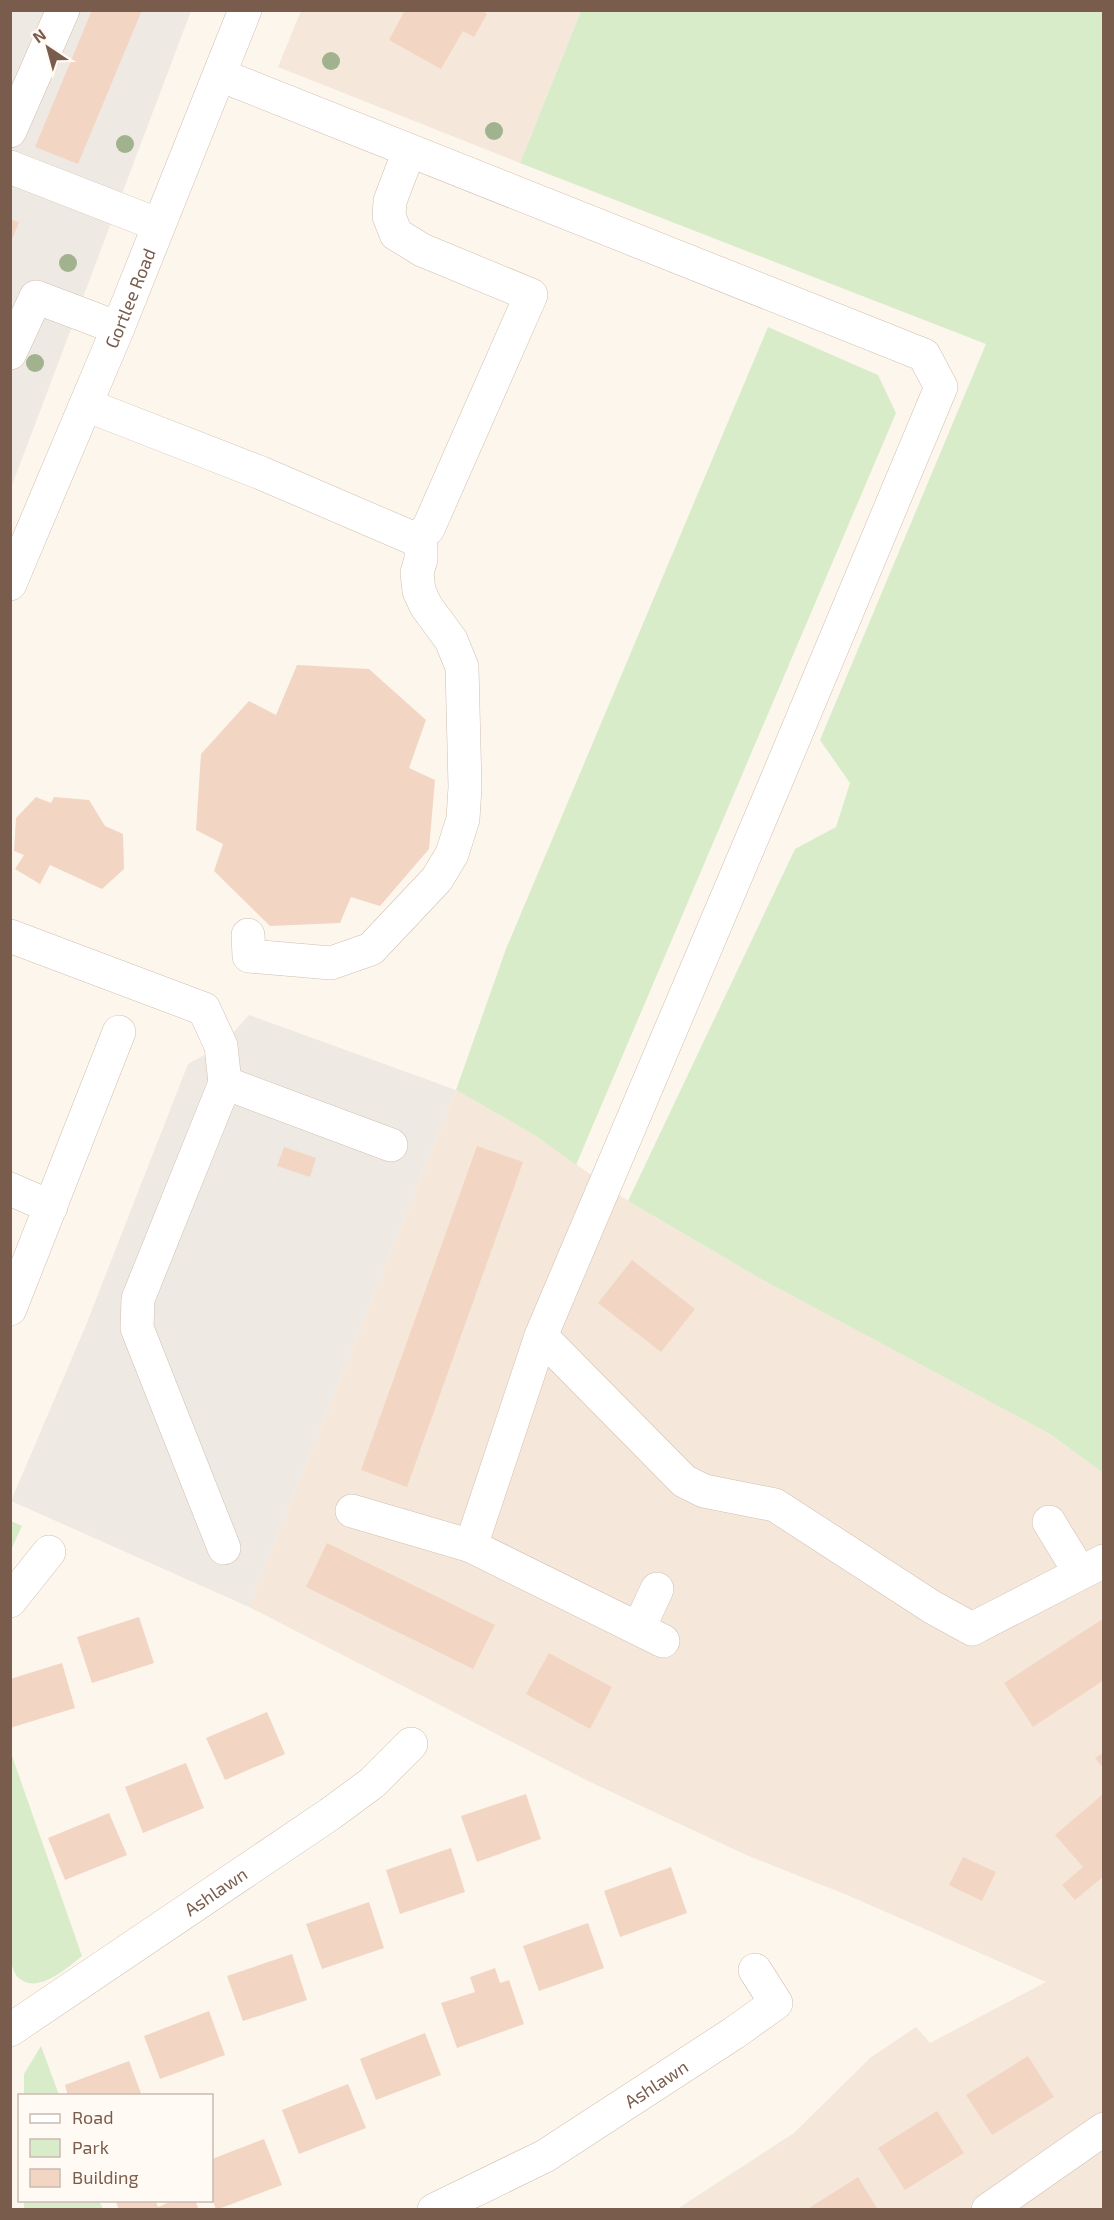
<svg xmlns="http://www.w3.org/2000/svg" width="1114" height="2220" viewBox="0 0 1114 2220" font-family="'Exo 2',sans-serif">
<style>
.residential{fill:#f5e8da}
.industrial{fill:#efe9e4}
.green{fill:#d8ecc9}
.building{fill:#f3d5c3}
.lines{fill:none;stroke-linecap:round;stroke-linejoin:round}
.minor-casing{stroke:#d1beb0;stroke-width:34}
.minor{stroke:#fff;stroke-width:33}
.tree{fill:#a0b28e}
.labels{text-anchor:middle;dominant-baseline:central;stroke-width:5;stroke-linejoin:round;paint-order:stroke}
.street-label{font-size:18px;fill:#7a5c4d;stroke:#fffaf3}
</style>
<rect width="100%" height="100%" fill="#fdf6ec"/>
<!-- residential -->
<g class="residential">
<polygon points="301,11 581,11 520,163 278,67"/>
<polygon points="456,1090 536,1136 628,1201 761,1279 1050,1434 1103,1473 1103,2209 677,2209 794,2133 870,2058 916,2027 930,2043 1046,1982 847,1895 746,1855 588,1781 249,1607"/>
</g>
<!-- industrial -->
<g class="industrial">
<polygon points="11,11 191,11 11,488"/>
<polygon points="249,1015 456,1090 249,1607 11,1501 86,1325 188,1064 221,1046"/>
</g>
<!-- green -->
<g class="green">
<polygon points="581,11 1103,11 1103,1473 1050,1434 761,1279 628,1201 795,849 836,827 850,783 820,740 986,344 520,163"/>
<polygon points="768,327 878,375 896,413 576,1165 536,1136 456,1090 506,949"/>
<polygon points="11,1521 22,1526 11,1550"/>
<path d="M11,1753L82,1956C68,1967 39,1994 20,1979C13,1974 12,1965 11,1957Z"/>
<polygon points="41,2046 59,2095 24,2095 24,2074"/>
<polygon points="24,2200 99,2201 103,2209 24,2209"/>
</g>
<!-- building -->
<g class="building">
<polygon points="92,10 142,10 78,164 35,147"/>
<polygon points="405,10 481,10 487,14 474,37 463,31 441,69 389,40"/>
<polygon points="10,219 19,222 11,242 10,242"/>
<polygon points="297,665 369,669 426,720 409,768 435,780 429,849 380,906 351,897 340,923 270,926 214,871 223,844 196,830 201,754 249,701 276,715"/>
<polygon points="36,797 51,803 54,797 89,800 105,826 123,834 124,869 102,889 50,865 40,884 15,869 24,855 14,851 16,818"/>
<polygon points="477,1146 523,1162 407,1487 361,1470"/>
<polygon points="284,1147 316,1158 310,1177 277,1166"/>
<polygon points="632,1260 695,1309 661,1352 598,1303"/>
<polygon points="327,1543 495,1625 473,1669 306,1587"/>
<polygon points="139,1617 154,1663 92,1683 77,1637"/>
<polygon points="1104,1618 1104,1680 1033,1727 1004,1683"/>
<polygon points="549,1653 612,1687 590,1729 526,1694"/>
<polygon points="62,1663 75,1708 10,1728 10,1679"/>
<polygon points="267,1712 285,1754 225,1780 206,1738"/>
<polygon points="1104,1752 1104,1769 1095,1758"/>
<polygon points="186,1763 204,1808 143,1833 125,1787"/>
<polygon points="526,1794 541,1839 477,1862 461,1816"/>
<polygon points="1102,1795 1104,1797 1104,1876 1075,1900 1062,1885 1083,1867 1055,1835"/>
<polygon points="109,1813 127,1855 65,1880 48,1838"/>
<polygon points="451,1848 465,1892 400,1914 386,1870"/>
<polygon points="963,1857 996,1872 982,1901 949,1885"/>
<polygon points="671,1867 687,1913 620,1937 604,1891"/>
<polygon points="369,1902 384,1948 322,1969 306,1924"/>
<polygon points="588,1923 604,1968 539,1991 523,1946"/>
<polygon points="292,1954 307,2000 243,2021 227,1976"/>
<polygon points="495,1968 500,1983 509,1980 524,2024 457,2048 441,2003 475,1992 470,1977"/>
<polygon points="209,2011 225,2055 160,2079 144,2036"/>
<polygon points="425,2033 441,2075 376,2100 360,2059"/>
<polygon points="1028,2056 1054,2097 992,2135 966,2095"/>
<polygon points="129,2061 142,2096 68,2096 65,2085"/>
<polygon points="348,2084 366,2128 299,2154 282,2110"/>
<polygon points="937,2111 964,2153 905,2190 878,2148"/>
<polygon points="264,2139 282,2185 216,2210 212,2198 212,2159"/>
<polygon points="858,2177 878,2210 806,2210 828,2196"/>
<polygon points="121,2200 155,2200 158,2207 174,2200 195,2200 199,2210 119,2210 116,2202"/>
</g>
<g class="lines">
<defs>
<g id="minor">
<polyline points="220,75 924,355 941,387 775,784 541,1336 684,1481 704,1491 775,1505 932,1607 972,1629 1104,1561"/>
<polyline points="10,131 63,10"/>
<polyline points="409,151 390,201 389,216 396,234 422,250 531,295 428,529 415,539"/>
<polyline points="10,167 159,225"/>
<polyline points="10,353 36,297 118,328"/>
<polyline points="86,405 261,473 415,539 421,548 421,559 417,573 419,591 426,606 451,640 462,667 465,787 463,819 452,854 437,879 371,949 331,963 249,956 248,935"/>
<path id="s1" d="M10,584L118,328L245,10"/>
<polyline points="10,936 204,1009 221,1046 225,1083 138,1299 137,1328 224,1548"/>
<polyline points="225,1083 391,1145"/>
<polyline points="10,1189 51,1207"/>
<polyline points="10,1309 119,1032"/>
<polyline points="352,1511 471,1546 663,1641"/>
<polyline points="1049,1522 1080,1573"/>
<polyline points="471,1546 541,1336"/>
<polyline points="10,1601 49,1552"/>
<polyline points="639,1628 657,1589"/>
<path id="s2" d="M10,2030L330,1814L372,1783L411,1744"/>
<path id="s3" d="M434,2210L545,2156L734,2033L776,2003L755,1970"/>
<polyline points="988,2210 1104,2129"/>
</g>
</defs>
<!-- minor casing -->
<use href="#minor" class="minor-casing"/>
<!-- minor -->
<use href="#minor" class="minor"/>
</g>
<!-- trees -->
<g class="tree">
<circle cx="331" cy="61" r="9"/>
<circle cx="494" cy="131" r="9"/>
<circle cx="125" cy="144" r="9"/>
<circle cx="68" cy="263" r="9"/>
<circle cx="35" cy="363" r="9"/>
</g>
<g class="labels">
<!-- street labels -->
<g class="street-label">
<text stroke="none"><textPath href="#s1" startOffset="310">Gortlee Road</textPath></text>
<text stroke="none"><textPath href="#s2" startOffset="248">Ashlawn</textPath></text>
<text stroke="none"><textPath href="#s3" startOffset="256">Ashlawn</textPath></text>
</g>
</g>
<!-- border -->
<rect width="1114" height="2220" fill="none" stroke="#7a5c4d" stroke-width="24"/>
<!-- legend -->
<rect x="18" y="2094" width="195" height="108" fill="#fffaf3" stroke="#cabbb1" stroke-width="1.5"/>
<rect x="30" y="2114" width="30" height="9" fill="#ffffff" stroke="#cabbb1" stroke-width="1.5"/>
<text x="72" y="2124" font-size="18" fill="#7a5c4d">Road</text>
<rect x="30" y="2139" width="30" height="18" fill="#d8ecc9" stroke="#cabbb1" stroke-width="1.5"/>
<text x="72" y="2154" font-size="18" fill="#7a5c4d">Park</text>
<rect x="30" y="2169" width="30" height="18" fill="#f3d5c3" stroke="#cabbb1" stroke-width="1.5"/>
<text x="72" y="2184" font-size="18" fill="#7a5c4d">Building</text>
<!-- north arrow -->
<g transform="translate(48 48) rotate(324)" stroke="#fffaf3" stroke-width="4.5" paint-order="stroke">
<path d="M0-4.5L10 22L0 15L-10 22Z" fill="#7a5c4d"/>
<text y="-9" font-size="16" font-weight="bold" text-anchor="middle" fill="#7a5c4d">N</text>
</g>
</svg>
